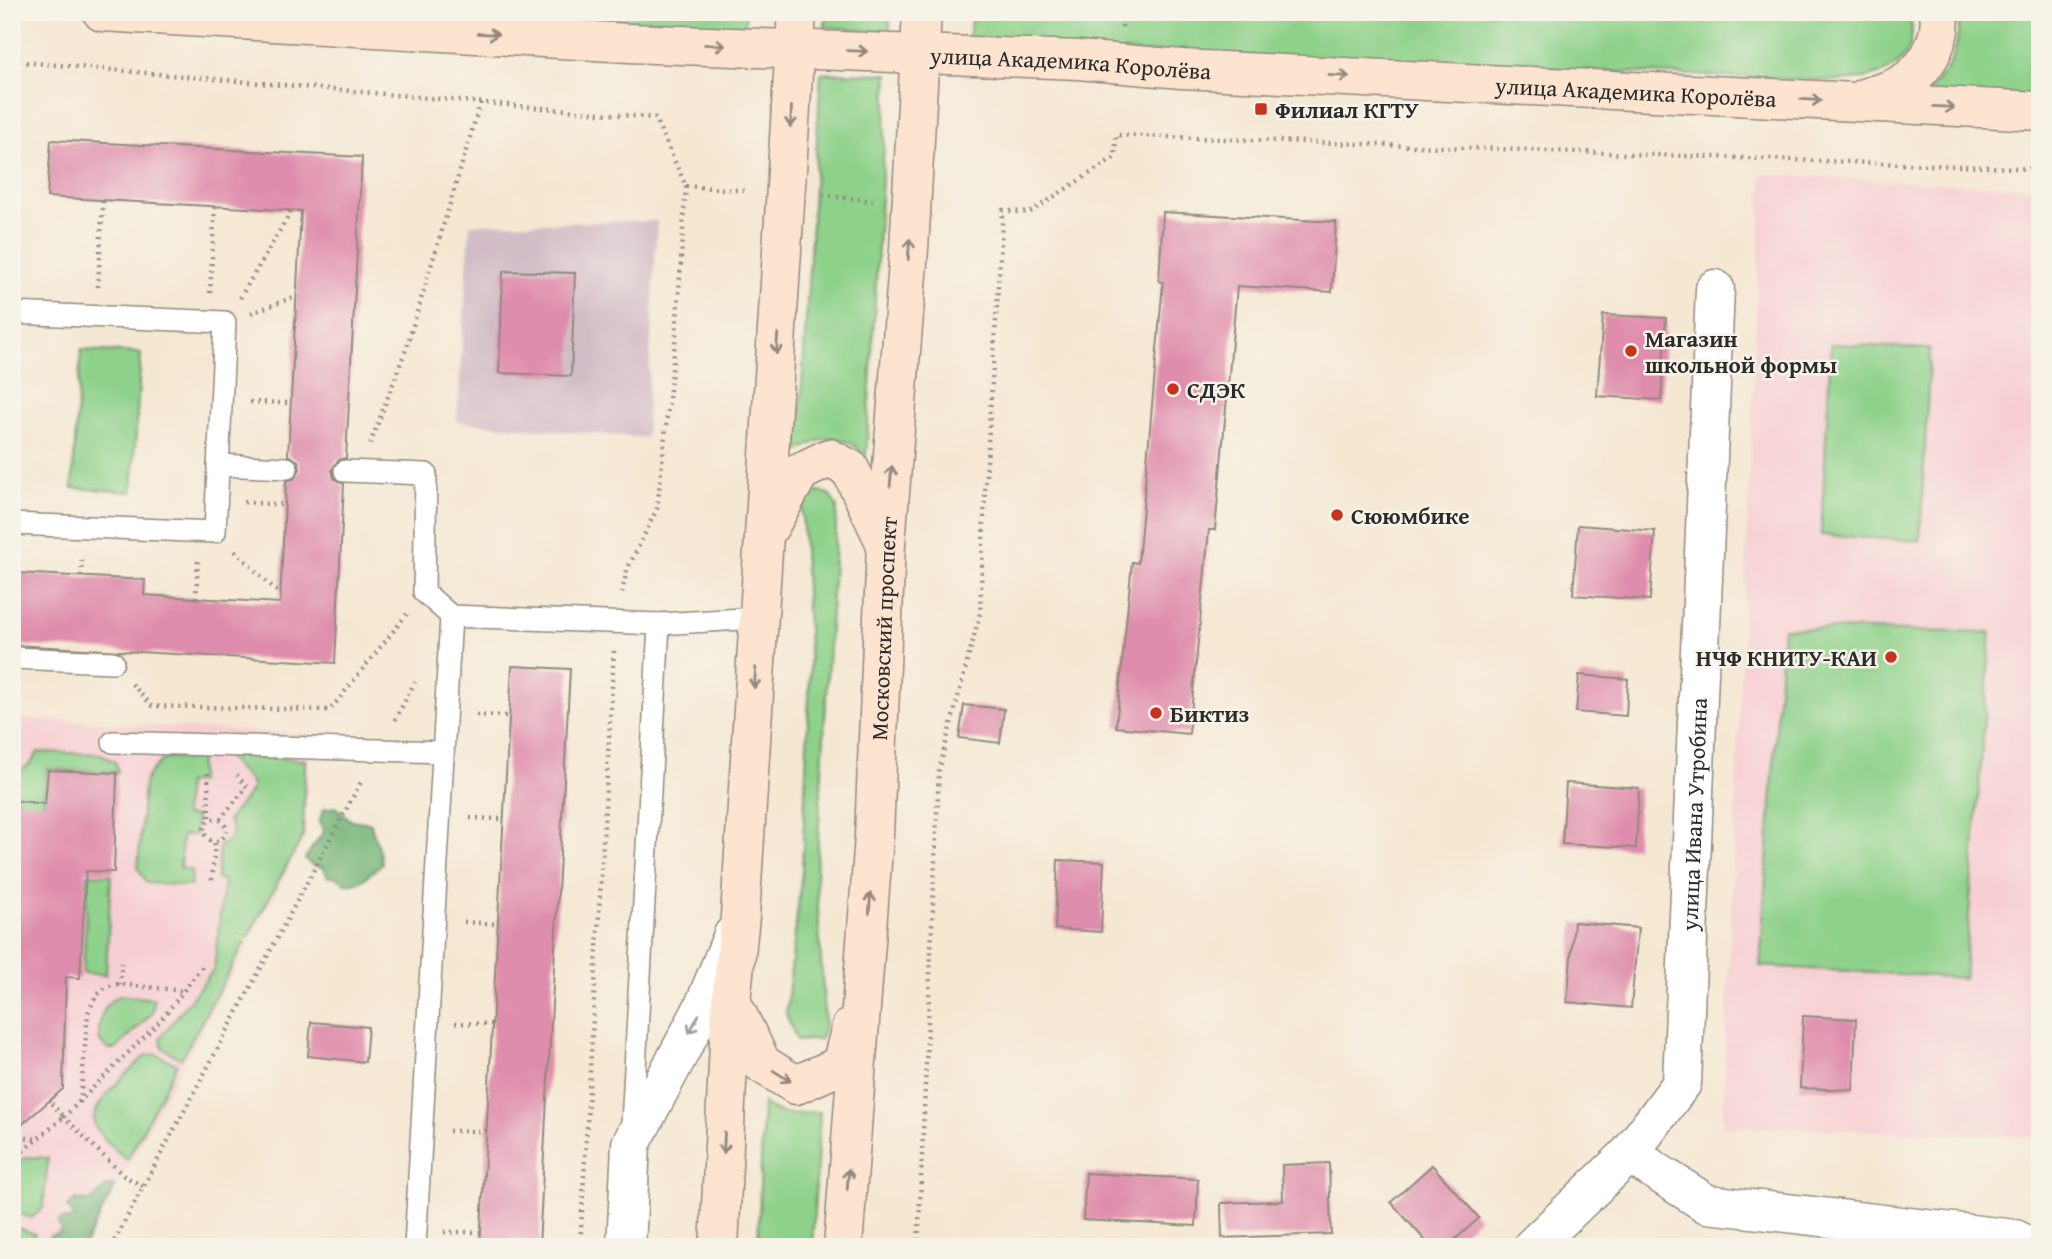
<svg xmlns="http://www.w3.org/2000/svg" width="2052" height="1259" viewBox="0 0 2052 1259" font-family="'Gentium Book Plus',serif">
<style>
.built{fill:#f7cfd3}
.industrial{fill:#d2bdc7}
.green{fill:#8ed18a;stroke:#5c7e5a;stroke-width:2}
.forest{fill:#72b376;stroke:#4e6f50;stroke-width:2}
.building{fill:#df8dac}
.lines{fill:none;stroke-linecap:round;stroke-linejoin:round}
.lane-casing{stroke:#908a7f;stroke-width:24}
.street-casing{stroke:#908a7f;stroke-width:41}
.secondary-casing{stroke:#908a7f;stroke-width:41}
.path{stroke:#908a7f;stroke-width:4.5;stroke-dasharray:2 5;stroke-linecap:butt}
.lane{stroke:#fff;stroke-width:21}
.street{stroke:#fff;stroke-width:38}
.secondary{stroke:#fde4d0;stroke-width:38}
.oneway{stroke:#94887e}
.oneway2{stroke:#a0a0a0}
.poi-dot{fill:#c8321e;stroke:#f7f3e8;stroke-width:2.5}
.labels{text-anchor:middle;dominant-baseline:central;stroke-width:5;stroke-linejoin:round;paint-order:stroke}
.street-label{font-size:23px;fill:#2b2b2b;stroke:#f7f3e8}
.poi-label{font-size:23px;font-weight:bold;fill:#2b2b2b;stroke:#f7f3e8;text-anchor:start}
</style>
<rect width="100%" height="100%" fill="#f7f3e8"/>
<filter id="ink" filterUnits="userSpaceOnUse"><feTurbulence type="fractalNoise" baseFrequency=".0143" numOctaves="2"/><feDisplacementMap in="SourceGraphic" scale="14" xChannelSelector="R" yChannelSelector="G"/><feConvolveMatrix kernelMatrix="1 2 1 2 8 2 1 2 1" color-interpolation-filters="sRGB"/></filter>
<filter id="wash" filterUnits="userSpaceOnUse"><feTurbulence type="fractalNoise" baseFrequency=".00686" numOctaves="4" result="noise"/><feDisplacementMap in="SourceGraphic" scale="28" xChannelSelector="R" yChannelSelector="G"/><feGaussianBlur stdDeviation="1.57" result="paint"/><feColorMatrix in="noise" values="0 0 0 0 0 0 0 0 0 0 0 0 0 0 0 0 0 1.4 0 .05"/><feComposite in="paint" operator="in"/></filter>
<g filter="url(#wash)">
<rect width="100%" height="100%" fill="#f5e8d3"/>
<!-- built -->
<g class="built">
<polygon points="1762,174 2040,188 2040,1137 1722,1126"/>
<polygon points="12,718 310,734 305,837 85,1247 12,1247"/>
</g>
<!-- industrial -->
<polygon class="industrial" points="657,221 646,438 457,422 470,224"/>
<!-- green -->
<g class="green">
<polygon points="466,12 746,12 745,29"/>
<polygon points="826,12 891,12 889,32 825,27"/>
<path d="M972,12H1909C1923,65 1882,79 1838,81L968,45Z"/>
<path d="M1959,12H2040V97L1923,95C1953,69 1959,51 1959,12Z"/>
<path d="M821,73L888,74L866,457C844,431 823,435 798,452Z"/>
<polygon points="1831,344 1930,349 1920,541 1821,535"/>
<polygon points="81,350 141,353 132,492 72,488"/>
<polygon points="818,492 829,494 837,507 816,876 825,1025 821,1039 797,1041 786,1014 802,870 810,670 802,510 807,497"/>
<polygon points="1783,628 1991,633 1964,978 1760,966"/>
<polygon points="38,752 101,754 116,763 118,772 47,769 42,816 17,815 18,799 14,798 17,774 31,763"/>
<path d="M225,754L305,760L303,836L181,1059L163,1048L160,1038L214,969L224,880L217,879L219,846C232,841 236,832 228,820L253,788L251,783Z"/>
<path d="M172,757L200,759L199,783L187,782L184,815L196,817L195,835H182L180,868L192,870L191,886L147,883L138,868L144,783C150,771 158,760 172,757Z"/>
<polygon points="88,874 111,875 106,975 83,973"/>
<path d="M121,995L154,999L153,1012L116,1049H109L100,1042C97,1023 102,1002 121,995Z"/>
<path d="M155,1054L177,1064L127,1160C117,1150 103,1140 96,1128C83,1108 132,1070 145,1056Z"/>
<path d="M763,1102C779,1120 799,1112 820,1112L812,1247H758Z"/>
<polygon points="25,1157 48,1158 43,1208 32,1218 12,1212 12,1168"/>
<polygon points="12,1226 35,1234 32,1247 12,1247"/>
</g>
<!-- forest -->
<g class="forest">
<path d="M336,807L350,820L371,823C374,839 381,849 382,864L360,882L345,884L337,877H328L324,868L310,864L305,859C310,848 319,841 324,830L319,823L323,809Z"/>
<polygon points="107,1186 115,1187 83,1247 48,1247 49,1236 59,1233 61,1229 58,1222 62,1219 73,1219 75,1216 67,1208 75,1200 92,1201"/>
</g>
<g id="blocks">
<!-- building -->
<g class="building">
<polygon points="51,140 362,157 346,458 338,460 332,470 334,478 344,484 335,663 14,645 18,573 145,580 144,595 280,603 286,481 294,479 300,469 298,461 288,455 301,211 47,197"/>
<polygon points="1163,212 1336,222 1332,292 1237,286 1215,530 1209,530 1189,734 1116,727 1132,562 1138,563 1163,282 1159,281"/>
<polygon points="503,271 575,273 571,376 499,373"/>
<polygon points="1603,315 1666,318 1661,400 1597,396"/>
<polygon points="1578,525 1655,531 1650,600 1573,595"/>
<polygon points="512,666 570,669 539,1247 480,1247"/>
<polygon points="1579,675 1628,679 1626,716 1576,712"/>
<polygon points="964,705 1004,709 1000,743 959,738"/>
<polygon points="48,770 117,773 114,872 86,871 80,978 66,977 63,1089 12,1133 12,800 45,804"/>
<polygon points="1566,783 1639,788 1636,848 1562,844"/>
<polygon points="1058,860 1104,862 1101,932 1055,929"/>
<polygon points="1574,922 1638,928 1631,1008 1567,1002"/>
<polygon points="1803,1016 1856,1019 1853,1090 1800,1088"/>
<polygon points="311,1022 368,1027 365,1062 308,1056"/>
<polygon points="1329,1163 1331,1234 1222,1238 1221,1203 1283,1201 1282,1165"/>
<polygon points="1432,1165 1479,1218 1447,1247 1431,1247 1391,1202"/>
<polygon points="1086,1173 1198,1179 1196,1226 1083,1220"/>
</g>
</g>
</g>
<g filter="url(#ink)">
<use href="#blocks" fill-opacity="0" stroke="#908a7f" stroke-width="2"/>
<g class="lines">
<defs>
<g id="lane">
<polyline points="12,313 225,322 215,532 12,524"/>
<polyline points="218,465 287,468"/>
<polyline points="345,471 426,474 424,592 451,616 659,624 632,1125"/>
<polyline points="659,624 759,618"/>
<polyline points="12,658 113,662"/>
<polyline points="113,742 443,752"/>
<polyline points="415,1247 451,616"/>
</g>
<g id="street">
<polyline points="1629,1154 1707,1204 2015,1239 2030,1247"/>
<polyline points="626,1247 631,1144 704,1006 733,935"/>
<path id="s1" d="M1532,1247L1629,1154L1682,1083L1715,289"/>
</g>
<g id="secondary">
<path id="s2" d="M102,12L629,43L1078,60L1182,69L2040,111"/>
<path d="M1864,98C1875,94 1890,91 1900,85C1926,71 1943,41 1939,12"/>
<polyline points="770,526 800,472 829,458 850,469 885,542"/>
<polyline points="732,1003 762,1064 796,1085 841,1065 851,1027"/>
<polyline points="719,1247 731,1002 740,916 797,12"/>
<path id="s3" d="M843,1247L874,836L886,544L909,249L922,12"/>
</g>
</defs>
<!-- lane casing -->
<use href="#lane" class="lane-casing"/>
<!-- street casing -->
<use href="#street" class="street-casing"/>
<!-- secondary casing -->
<use href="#secondary" class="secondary-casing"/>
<!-- path -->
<g class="path">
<polyline points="1122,27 1124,12"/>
<polyline points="12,61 655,118 686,186 676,334 657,509 627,570 622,593"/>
<polyline points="686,186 748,191"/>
<polyline points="823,195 873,201"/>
<polyline points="98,287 103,200"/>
<polyline points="210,293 215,206"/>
<polyline points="240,298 292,210"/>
<polyline points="251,313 297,296"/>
<polyline points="250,402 291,403"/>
<polyline points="370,444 405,352 481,101"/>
<polyline points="244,502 285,505"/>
<polyline points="235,551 280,594"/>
<polyline points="81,576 82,556"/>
<polyline points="196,598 198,560"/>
<polyline points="132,684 152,706 330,710 407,614"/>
<polyline points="476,715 510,716"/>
<polyline points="395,720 415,682"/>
<polyline points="208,773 209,821"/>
<polyline points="470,818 504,819"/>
<circle cx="215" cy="830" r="11"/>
<polyline points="220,819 247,787 237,775"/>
<polyline points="212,880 215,841"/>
<polyline points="464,922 498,924"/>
<polyline points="120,985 121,963"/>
<polyline points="455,1023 493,1024"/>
<polyline points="80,1103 88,1013 96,996 106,987 118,984 184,991"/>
<polyline points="449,1131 487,1131"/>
<polyline points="12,1137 37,1139"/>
<polyline points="12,1160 64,1117 49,1101"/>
<polyline points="143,1186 124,1176 64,1117 161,1020 205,963"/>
<polyline points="444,1232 481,1232"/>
<polyline points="111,1247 362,780"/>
<polyline points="580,1247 614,650"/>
<polyline points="918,1247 939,770 980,613 985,492 1003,210 1029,213 1115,157 1116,135 2040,169"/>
</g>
<!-- lane -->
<use href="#lane" class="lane"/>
<!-- street -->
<use href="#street" class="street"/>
<!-- secondary -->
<use href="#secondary" class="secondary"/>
</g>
<!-- one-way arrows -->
<defs><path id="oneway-shaft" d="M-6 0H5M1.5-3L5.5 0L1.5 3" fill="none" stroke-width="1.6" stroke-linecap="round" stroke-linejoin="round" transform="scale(1.75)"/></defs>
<g class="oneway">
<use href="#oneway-shaft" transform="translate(488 34) rotate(3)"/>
<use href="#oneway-shaft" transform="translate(715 45) rotate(3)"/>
<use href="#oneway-shaft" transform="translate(857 51) rotate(2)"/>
<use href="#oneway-shaft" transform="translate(1339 76) rotate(3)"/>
<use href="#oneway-shaft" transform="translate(1811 100) rotate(3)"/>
<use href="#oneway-shaft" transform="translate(1944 107) rotate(3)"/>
<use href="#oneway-shaft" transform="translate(791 117) rotate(93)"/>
<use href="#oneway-shaft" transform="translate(909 249) rotate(-86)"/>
<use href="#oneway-shaft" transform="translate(777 344) rotate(94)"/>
<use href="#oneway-shaft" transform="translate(891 476) rotate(-85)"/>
<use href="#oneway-shaft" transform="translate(755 678) rotate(94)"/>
<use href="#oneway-shaft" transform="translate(870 903) rotate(-86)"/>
<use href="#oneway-shaft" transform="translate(782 1076) rotate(32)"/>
<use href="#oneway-shaft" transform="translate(724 1143) rotate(93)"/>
<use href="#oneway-shaft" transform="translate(848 1179) rotate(-86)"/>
</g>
<use class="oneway2" href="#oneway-shaft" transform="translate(694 1024) rotate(118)"/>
</g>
<!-- markers -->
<g class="poi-dot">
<rect x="1254" y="102" width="14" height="14" rx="3.5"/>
<circle cx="1631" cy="351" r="7"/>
<circle cx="1173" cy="389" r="7"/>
<circle cx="1337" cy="515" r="7"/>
<circle cx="1891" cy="657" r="7"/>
<circle cx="1156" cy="713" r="7"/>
</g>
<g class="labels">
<!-- street labels -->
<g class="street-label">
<text stroke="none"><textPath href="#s2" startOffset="970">улица Академика Королёва</textPath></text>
<text stroke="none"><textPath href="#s2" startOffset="1536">улица Академика Королёва</textPath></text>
<text stroke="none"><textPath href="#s3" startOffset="620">Московский проспект</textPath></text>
<text stroke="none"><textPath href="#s1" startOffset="492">улица Ивана Утробина</textPath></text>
</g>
<!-- poi labels -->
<g class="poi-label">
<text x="1275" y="109">Филиал КГТУ</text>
<text x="1645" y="338">Магазин<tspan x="1645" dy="26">школьной формы</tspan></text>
<text x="1187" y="389">СДЭК</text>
<text x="1351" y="515">Сююмбике</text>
<text x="1877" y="657" text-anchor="end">НЧФ КНИТУ-КАИ</text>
<text x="1170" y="713">Биктиз</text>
</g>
</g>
<!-- margin -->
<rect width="2052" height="1259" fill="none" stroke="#f7f3e8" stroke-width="42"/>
</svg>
